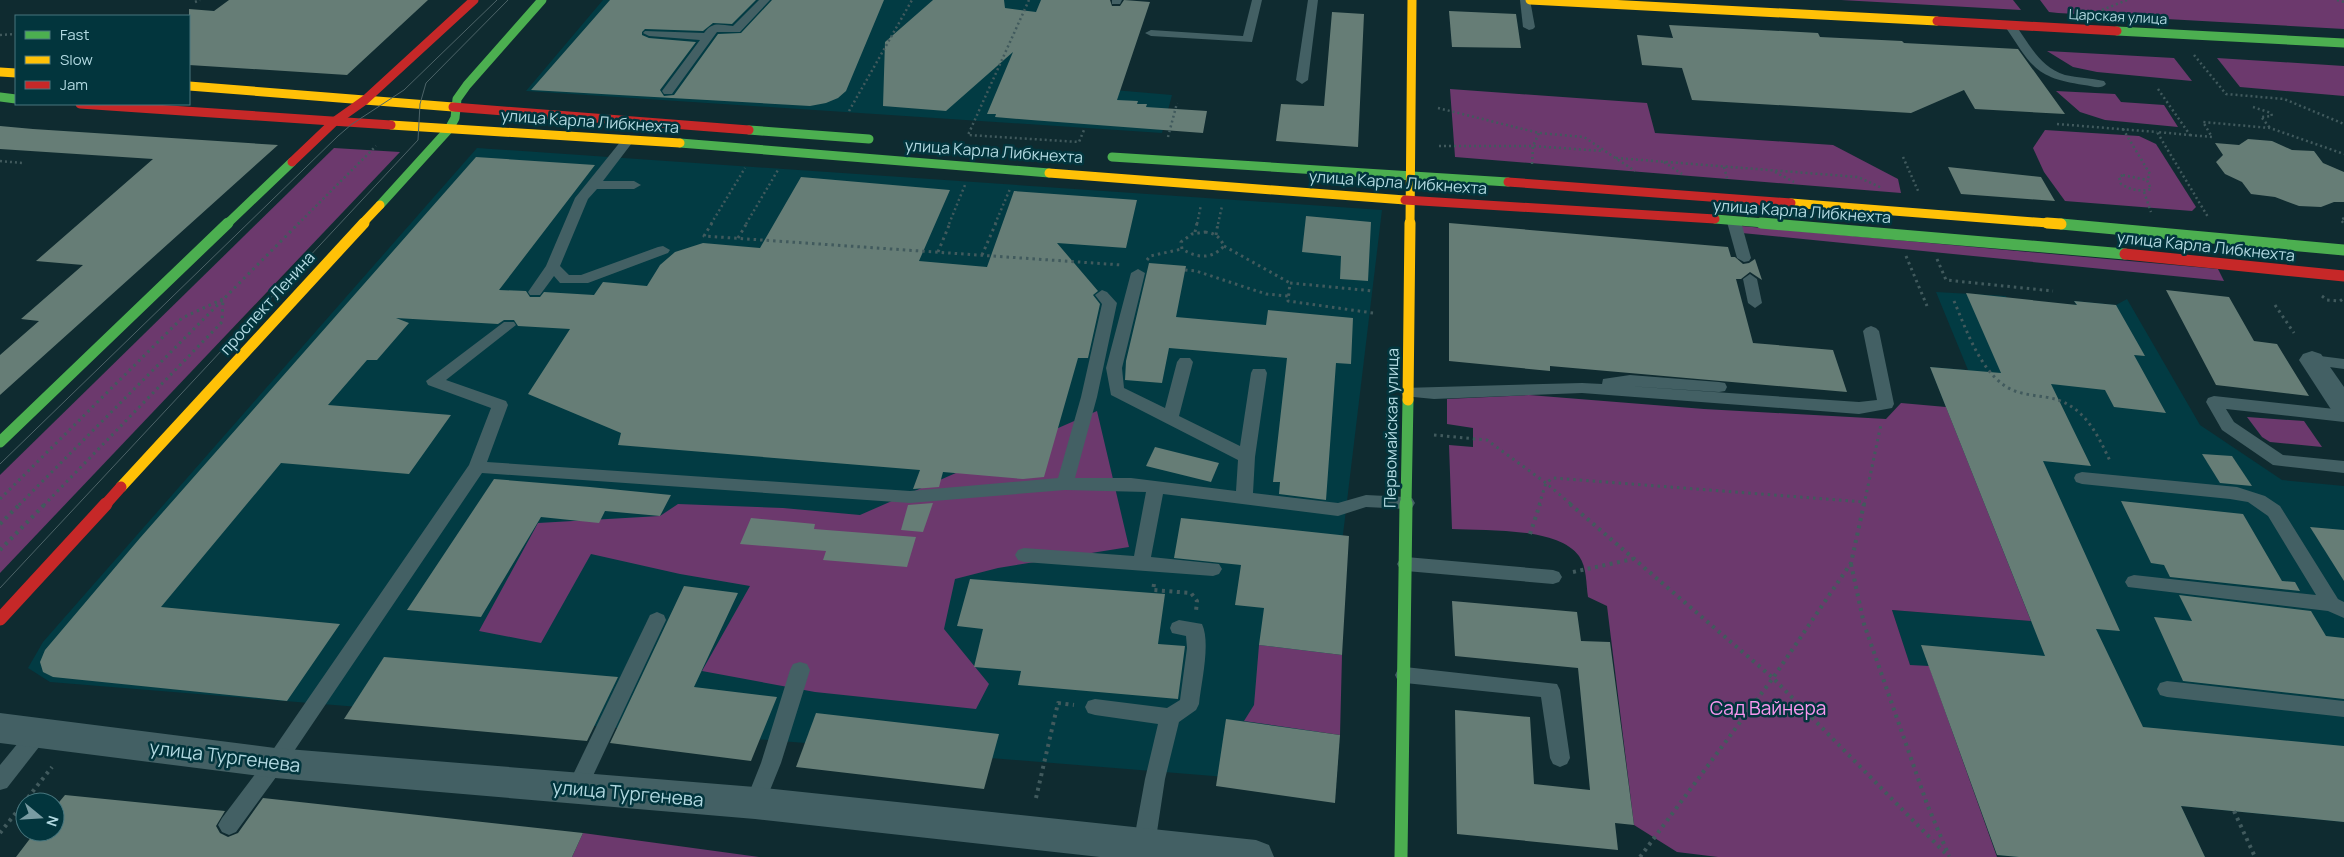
<svg xmlns="http://www.w3.org/2000/svg" width="2344" height="857" viewBox="0 0 2344 857" font-family="Manrope,sans-serif">
<style>
.built{fill:#023b43}
.green{fill:#6c396d}
.building{fill:#667d76}
.lines{fill:none;stroke-linecap:round;stroke-linejoin:round}
.path-far2{stroke:#415a5d;stroke-width:2.5;stroke-dasharray:2 3;stroke-linecap:butt}
.path-far1{stroke:#415a5d;stroke-width:3;stroke-dasharray:2.5 4;stroke-linecap:butt}
.path{stroke:#415a5d;stroke-width:4;stroke-dasharray:3 4.5;stroke-linecap:butt}
.lane{fill:#436064;fill-rule:evenodd}
.street{fill:#436064;fill-rule:evenodd}
.fast-far2{stroke:#4caf50;stroke-width:9}
.fast-far1{stroke:#4caf50;stroke-width:11}
.fast{stroke:#4caf50;stroke-width:13}
.slow-far1{stroke:#ffc107;stroke-width:9}
.slow{stroke:#ffc107;stroke-width:11}
.jam-far2{stroke:#c62828;stroke-width:9}
.jam-far1{stroke:#c62828;stroke-width:11}
.jam{stroke:#c62828;stroke-width:13}
.tram{stroke:#4d6468;stroke-width:1}
.labels{text-anchor:middle;dominant-baseline:central;stroke-width:5;stroke-linejoin:round;paint-order:stroke}
.far-street-label{font-size:14px;fill:#b2d9e1;stroke:#02353d}
.street-label{font-size:16px;fill:#b2d9e1;stroke:#02353d}
.near-park-label{font-size:19px;fill:#f898ef;stroke:#02353d}
.near-street-label{font-size:19px;fill:#b2d9e1;stroke:#02353d}
</style>
<rect width="100%" height="100%" fill="#0f2b30"/>
<!-- built -->
<g class="built">
<polygon points="603,0 1103,0 1067,86 1172,95 1162,133 526,91"/>
<polygon points="477,148 1382,210 1313,784 50,682 28,668 43,642"/>
<polygon points="1936,292 2006,296 2007,299 2076,305 2074,301 2116,305 2127,299 2200,425 2282,480 2344,486 2344,822 2181,806 2205,857 2019,857 1997,855 1929,666 1910,666 1892,610 2031,621 1930,367 1968,370"/>
</g>
<!-- green -->
<g class="green">
<polygon points="1841,0 2013,0 2021,10"/>
<polygon points="2040,0 2344,0 2344,29 2058,13 2049,12"/>
<polygon points="2047,51 2174,58 2192,81 2097,72 2073,67"/>
<polygon points="2217,58 2344,66 2344,96 2240,87"/>
<polygon points="1450,89 1647,103 1655,133 1833,145 1898,179 1901,193 1455,157"/>
<polygon points="2056,91 2115,94 2121,102 2164,105 2178,127 2105,120 2080,112"/>
<polygon points="2045,130 2139,136 2156,144 2196,207 2192,211 2065,201 2044,172 2033,148"/>
<polygon points="334,148 400,152 0,573 0,475"/>
<polygon points="1741,226 2218,269 2224,281 1742,233"/>
<path d="M1529,395L1704,409L1886,419L1901,403L1946,407L2031,621L1892,610L1910,665L1929,666L1997,857H1718L1677,852L1634,825L1607,606L1588,597C1586,584 1587,567 1579,556C1558,527 1486,531 1452,529L1449,445L1473,447V428L1447,424V399Z"/>
<polygon points="1097,411 1129,547 998,568 955,579 944,629 989,684 976,709 815,692 702,671 750,586 680,574 591,554 541,643 479,631 538,523 660,516 678,504 783,508 860,515"/>
<polygon points="2247,417 2304,421 2322,447 2270,442 2262,437"/>
<polygon points="1259,645 1342,655 1340,735 1244,721 1254,705"/>
<polygon points="583,833 759,857 572,857"/>
</g>
<!-- building -->
<g class="building">
<polygon points="229,0 428,0 347,75 189,65 189,9 214,11"/>
<polygon points="610,0 756,0 732,24 713,23 703,31 645,29 642,32 642,35 649,38 696,42 660,90 664,96 674,95 718,34 741,33 772,0 884,0 846,91 838,98 826,103 810,106 531,90"/>
<polygon points="933,0 1004,0 1005,8 1036,12 1041,0 1110,0 1112,6 1120,6 1124,0 1150,2 1117,100 1138,101 1137,104 1147,104 1146,107 1207,111 1203,133 1031,120 995,117 996,114 987,114 1013,52 946,111 883,106 885,42"/>
<polygon points="1449,11 1516,14 1521,48 1452,47"/>
<polygon points="1332,12 1364,14 1358,147 1276,141 1281,104 1324,106"/>
<polygon points="1669,25 1818,33 1820,37 1902,41 1904,43 2018,49 2065,114 1975,109 1964,90 1911,113 1692,100 1682,68 1642,65 1637,35 1673,38"/>
<polygon points="0,126 33,129 278,145 0,395 0,355 39,321 21,319 83,265 36,261 153,159 0,149"/>
<polygon points="2248,139 2272,141 2292,150 2314,151 2323,163 2344,172 2344,202 2334,202 2321,207 2299,206 2275,197 2251,194 2242,182 2225,174 2216,162 2223,155 2215,143 2239,145"/>
<polygon points="476,157 595,165 499,290 526,291 530,297 540,297 544,292 594,295 603,282 647,286 660,265 675,252 703,243 760,248 801,177 950,190 919,261 987,267 1014,191 1137,200 1126,248 1057,243 1098,291 1093,295 1100,304 1088,358 1078,358 1044,477 1023,479 943,472 939,487 913,489 920,470 618,445 621,433 528,394 570,329 518,326 514,320 504,320 498,324 396,318 409,323 377,360 367,360 328,405 451,415 409,474 281,463 161,607 340,624 287,701 53,677 43,672 40,662 45,650 140,538"/>
<polygon points="1948,167 2041,177 2055,201 1961,194"/>
<polygon points="1306,216 1371,222 1368,281 1340,279 1341,256 1302,252"/>
<polygon points="1449,223 1728,247 1731,257 1735,257 1743,264 1749,263 1755,259 1762,280 1750,272 1741,279 1736,279 1753,343 1833,350 1847,392 1550,366 1550,371 1449,361"/>
<polygon points="1149,263 1186,266 1176,317 1266,325 1268,310 1353,318 1351,364 1336,363 1326,500 1279,494 1280,482 1273,482 1287,358 1169,348 1162,383 1125,380 1126,361"/>
<polygon points="2166,290 2229,297 2254,341 2277,344 2309,396 2216,385"/>
<polygon points="1966,293 2077,305 2074,301 2116,305 2145,356 2134,355 2166,413 2114,407 2105,390 2051,384 2091,466 2043,461 2120,631 2096,629 2143,727 2344,746 2344,822 2181,806 2205,857 2019,857 1997,855 1921,645 2045,656 1930,367 2001,373"/>
<polygon points="1155,447 1219,463 1211,482 1146,466"/>
<polygon points="2202,454 2232,456 2252,486 2220,483"/>
<polygon points="494,479 590,487 671,495 660,516 605,511 599,523 541,517 481,617 407,610"/>
<polygon points="2121,501 2243,514 2282,581 2295,582 2300,591 2170,577 2164,565 2151,563"/>
<polygon points="933,503 923,532 901,530 908,505"/>
<polygon points="751,518 815,524 814,529 916,537 907,567 823,560 826,551 740,544"/>
<polygon points="1181,518 1349,536 1342,655 1259,645 1264,608 1235,605 1241,565 1174,558"/>
<polygon points="2310,527 2344,530 2344,581"/>
<polygon points="970,579 1165,594 1158,644 1185,646 1178,699 1018,685 1021,671 974,667 983,629 957,626"/>
<polygon points="684,586 738,593 694,687 777,697 751,761 610,743"/>
<polygon points="2179,595 2311,611 2326,636 2344,638 2344,699 2183,681 2154,617 2192,621"/>
<polygon points="1452,601 1577,612 1581,641 1610,642 1634,825 1615,823 1618,850 1457,834 1455,710 1530,717 1534,784 1590,790 1578,668 1455,656"/>
<polygon points="384,657 618,677 587,741 344,719"/>
<polygon points="816,713 999,734 984,789 796,767"/>
<polygon points="1226,719 1340,735 1335,803 1216,786"/>
<polygon points="65,795 225,811 216,826 220,833 228,837 238,833 263,798 583,833 572,857 16,857 35,832 55,832 55,807"/>
</g>
<g class="lines">
<!-- path-far2 -->
<g class="path-far2">
<polyline points="1029,0 968,135 1079,142 1084,130"/>
<polyline points="2337,0 2344,2"/>
<polyline points="195,2 200,0"/>
<polyline points="2102,10 2127,0"/>
<polyline points="0,35 16,34"/>
<polyline points="2194,55 2226,94 2284,99 2344,124"/>
<polyline points="2158,89 2190,135 2157,132 2208,217"/>
<polyline points="2253,107 2271,113 2272,116 2262,117"/>
<polyline points="1438,108 1539,133 1584,137 1635,171"/>
<polyline points="849,111 912,0"/>
<polyline points="2262,118 2270,128"/>
<polyline points="2057,124 2157,132"/>
<polyline points="2123,129 2150,174 2147,180"/>
<polyline points="2190,135 2212,137 2203,122 2270,128 2344,154"/>
<polyline points="1168,137 1177,103"/>
<polyline points="1439,146 1533,146 1603,151"/>
<polyline points="1903,157 1919,193"/>
<polyline points="1616,158 1858,177 1882,188"/>
<polyline points="0,161 22,163"/>
<polyline points="1664,162 1682,174"/>
<polyline points="1532,164 1533,146 1539,133"/>
<polyline points="1724,167 1727,178"/>
<polyline points="1775,172 1794,182"/>
<path d="M2123,175L2147,180L2151,189C2140,192 2131,190 2121,184L2119,177Z"/>
<polyline points="2144,192 2151,212"/>
<polyline points="2344,218 2341,220 2344,224"/>
<polyline points="298,224 376,146"/>
<polyline points="711,224 745,168"/>
<polyline points="746,224 778,170"/>
<polyline points="949,224 965,185"/>
<polyline points="995,224 1010,189"/>
<polyline points="1197,224 1201,205"/>
<polyline points="1218,224 1222,206"/>
</g>
<!-- path-far1 -->
<g class="path-far1">
<polyline points="712,223 704,236 1122,265"/>
<polyline points="1195,232 1197,223"/>
<path d="M1205,232C1215,233 1220,237 1224,246C1211,260 1197,258 1182,249L1181,242L1192,234Z"/>
<polyline points="1216,235 1218,223"/>
<polyline points="738,238 747,223"/>
<polyline points="1224,246 1290,283"/>
<polyline points="938,252 950,223"/>
<polyline points="982,255 996,223"/>
<polyline points="1906,256 1927,306"/>
<polyline points="1937,259 1946,280 2053,291"/>
<polyline points="1147,260 1150,256 1182,249"/>
<polyline points="1185,270 1196,271 1266,294 1288,296"/>
<polyline points="2322,296 2327,300 2340,301 2344,298"/>
<path d="M1954,301C1966,329 1979,368 2005,386C2017,394 2032,395 2045,397C2082,402 2096,431 2110,461"/>
<polyline points="2275,305 2294,333"/>
<polyline points="1373,313 1288,301 1290,283 1374,291"/>
<polyline points="1434,435 1487,440 1546,483 1572,505"/>
<polyline points="0,499 182,318 223,299 222,322 44,505"/>
<polyline points="19,505 299,223"/>
<polyline points="1539,505 1546,483 1553,478 1865,502"/>
<polyline points="1864,505 1881,424"/>
</g>
<!-- path -->
<g class="path">
<polyline points="1570,504 1773,678 1949,857"/>
<polyline points="0,524 20,504"/>
<polyline points="1530,534 1540,504"/>
<polyline points="0,550 45,504"/>
<polyline points="1851,564 1864,624 1927,804 1949,856"/>
<polyline points="1573,572 1633,559"/>
<polyline points="1154,584 1153,590 1191,593 1197,601 1196,611"/>
<polyline points="1036,798 1058,703 1074,705"/>
<polyline points="2234,811 2255,857"/>
<polyline points="0,833 52,767"/>
<polyline points="1640,857 1773,678 1851,563 1864,504"/>
</g>
<!-- lane -->
<g class="lane">
<path d="M759,0H770L740,32H717L672,94H664L662,91L700,40L649,36L643,33L645,31L704,33C713,21 719,25 733,26Z"/>
<polygon points="1112,0 1122,0 1120,4 1112,4"/>
<polygon points="1252,0 1262,0 1252,42 1151,36 1145,33 1151,30 1243,36"/>
<polygon points="1308,0 1318,0 1308,80 1302,84 1296,80"/>
<polygon points="1520,0 1530,0 1535,27 1533,29 1529,30 1523,27"/>
<path d="M2010,22L2014,23C2029,43 2039,67 2065,75C2078,78 2091,78 2104,81L2106,84C2101,90 2092,86 2084,85C2033,78 2031,64 2004,25Z"/>
<polygon points="629,135 635,139 603,181 634,181 641,185 634,189 597,189 588,199 560,266 569,275 581,275 658,247 663,246 670,250 668,253 588,283 560,283 554,276 540,295 530,295 528,292 546,266 575,198 625,136"/>
<polygon points="1734,218 1741,222 1751,258 1749,261 1744,262 1737,258 1727,222"/>
<polygon points="1138,269 1145,273 1122,368 1124,388 1165,408 1177,362 1180,358 1190,358 1193,362 1179,416 1240,446 1251,373 1253,369 1265,369 1267,373 1255,457 1253,493 1338,503 1366,495 1406,497 1412,498 1415,503 1412,508 1406,509 1366,507 1338,516 1163,494 1151,557 1219,564 1222,569 1219,574 1213,576 1024,562 1018,560 1015,555 1018,550 1024,548 1134,556 1146,492 1065,490 910,503 482,473 282,769 236,832 229,835 222,832 218,825 222,818 268,757 469,465 491,408 428,385 426,381 504,322 514,322 516,325 446,380 506,401 508,405 487,462 910,491 1058,478 1081,397 1102,304 1095,295 1102,290 1107,292 1117,303 1097,397 1075,478 1131,478 1236,491 1238,460 1111,395 1106,368 1131,273"/>
<polygon points="1750,274 1757,279 1762,303 1755,308 1748,303 1743,279"/>
<polygon points="1871,326 1876,328 1879,331 1894,404 1892,408 1859,414 1582,393 1434,399 1403,396 1401,392 1403,388 1582,383 1602,384 1603,379 1630,375 1719,382 1725,383 1727,387 1725,391 1719,392 1627,386 1859,402 1877,400 1863,331 1866,328"/>
<polygon points="2312,355 2344,359 2344,369 2307,364 2304,360 2307,356"/>
<polygon points="2214,396 2344,410 2344,422 2226,409 2234,422 2283,455 2344,461 2344,473 2273,465 2222,430 2206,402 2208,398"/>
<polygon points="2082,472 2237,487 2265,496 2280,506 2338,599 2344,602 2344,618 2328,611 2128,587 2125,582 2128,577 2134,575 2316,595 2268,516 2248,502 2230,499 2082,484 2076,482 2074,478 2076,474"/>
<polygon points="1406,557 1553,570 1559,572 1562,577 1559,582 1553,584 1406,571 1400,569 1397,564 1400,559"/>
<polygon points="657,612 664,615 666,620 584,795 577,797 570,795 567,788 570,781 650,615"/>
<path d="M1179,620L1202,624C1211,643 1201,683 1199,704L1196,710L1179,722L1165,779L1155,845L1152,852L1144,855L1136,852L1133,845L1145,779L1158,724L1095,715L1088,713L1085,707L1088,701L1095,699L1167,708L1180,700L1187,648L1186,636L1172,633L1170,628L1172,623Z"/>
<polygon points="800,662 807,664 810,670 781,763 762,810 755,813 748,810 745,803 761,763 790,670 793,664"/>
<polygon points="1405,667 1557,684 1560,690 1570,758 1567,764 1560,767 1553,764 1550,758 1541,697 1405,683 1398,681 1395,675 1398,669"/>
<polygon points="2167,681 2344,701 2344,717 2167,697 2160,695 2157,689 2160,683"/>
<polygon points="39,723 46,726 49,732 46,738 7,788 0,790 0,765 32,726"/>
</g>
<!-- street -->
<g class="street">
<polygon points="2312,351 2321,354 2344,387 2344,416 2334,414 2299,360 2303,354"/>
<polygon points="0,713 275,748 755,787 1256,840 1269,845 1274,857 1100,857 755,819 275,778 0,743"/>
</g>
<!-- fast-far2 -->
<g class="fast-far2">
<polyline points="2117,31 2344,43"/>
<polyline points="0,97 16,99"/>
<polyline points="749,130 869,139"/>
<polyline points="680,143 1049,173"/>
<polyline points="1112,157 1508,182"/>
<polyline points="380,205 449,129 455,118 457,99 467,85 542,0"/>
<polyline points="1715,219 1776,224"/>
<polyline points="227,224 292,162"/>
<polyline points="2061,224 2063,224"/>
</g>
<!-- fast-far1 -->
<g class="fast-far1">
<polyline points="1761,223 2125,254"/>
<polyline points="2061,224 2344,250"/>
<polyline points="0,442 228,223"/>
<polyline points="1406,505 1408,400"/>
</g>
<!-- fast -->
<polyline class="fast" points="1401,857 1406,504"/>
<!-- slow-far1 -->
<g class="slow-far1">
<polyline points="1530,0 1937,21"/>
<polyline points="0,72 16,73"/>
<polyline points="189,86 453,107"/>
<polyline points="391,125 680,143"/>
<polyline points="1049,173 1405,200"/>
<polyline points="1791,203 2061,224"/>
<polyline points="362,224 380,205"/>
<polyline points="1410,224 1412,0"/>
</g>
<!-- slow -->
<g class="slow">
<polyline points="2047,223 2061,224"/>
<polyline points="1408,400 1410,223"/>
<polyline points="121,487 364,223"/>
</g>
<!-- jam-far2 -->
<g class="jam-far2">
<polyline points="1937,21 2117,31"/>
<polyline points="80,104 391,125"/>
<polyline points="453,107 749,130"/>
<polyline points="292,162 334,122 365,100 474,0"/>
<polyline points="1508,182 1791,203"/>
<polyline points="1405,200 1715,219"/>
</g>
<!-- jam-far1 -->
<g class="jam-far1">
<polyline points="2125,254 2344,276"/>
<polyline points="105,505 121,487"/>
</g>
<!-- jam -->
<polyline class="jam" points="0,619 106,504"/>
<!-- tram -->
<g class="tram">
<polyline points="0,464 338,136 352,124 404,90 497,0"/>
<polyline points="0,588 418,140 420,104 426,83 508,0"/>
</g>
</g>
<g class="labels">
<!-- far-street labels -->
<g class="far-street-label">
<text transform="translate(2118 16) rotate(3)">Царская улица</text>
</g>
<!-- street labels -->
<g class="street-label">
<text transform="translate(590 121) rotate(4)">улица Карла Либкнехта</text>
<text transform="translate(994 151) rotate(4)">улица Карла Либкнехта</text>
<text transform="translate(1398 182) rotate(4)">улица Карла Либкнехта</text>
<text transform="translate(1802 211) rotate(4)">улица Карла Либкнехта</text>
<text transform="translate(2206 246) rotate(6)">улица Карла Либкнехта</text>
<text transform="translate(267 303) rotate(-48)">проспект Ленина</text>
<text transform="translate(1391 428) rotate(-89)">Первомайская улица</text>
</g>
<!-- near-park labels -->
<g class="near-park-label">
<text x="1768" y="708">Сад Вайнера</text>
</g>
<!-- near-street labels -->
<g class="near-street-label">
<text transform="translate(225 756) rotate(7)">улица Тургенева</text>
<text transform="translate(628 793) rotate(5)">улица Тургенева</text>
</g>
</g>
<!-- legend -->
<rect x="15" y="15" width="175" height="90" fill="#02353d" stroke="#48777f"/>
<rect x="25" y="31" width="25" height="8" fill="#4caf50" stroke="#48777f"/>
<text x="60" y="40" font-size="15" fill="#b2d9e1">Fast</text>
<rect x="25" y="56" width="25" height="8" fill="#ffc107" stroke="#48777f"/>
<text x="60" y="65" font-size="15" fill="#b2d9e1">Slow</text>
<rect x="25" y="81" width="25" height="8" fill="#c62828" stroke="#48777f"/>
<text x="60" y="90" font-size="15" fill="#b2d9e1">Jam</text>
<!-- north arrow -->
<g transform="translate(40 817) rotate(108)"><circle r="24" fill="#02353d" stroke="#48777f"/>
<path d="M0-4L9 19L0 12L-9 19Z" fill="#799ca3"/>
<text y="-8" font-size="14" font-weight="bold" text-anchor="middle" fill="#b2d9e1">N</text>
</g>
</svg>
